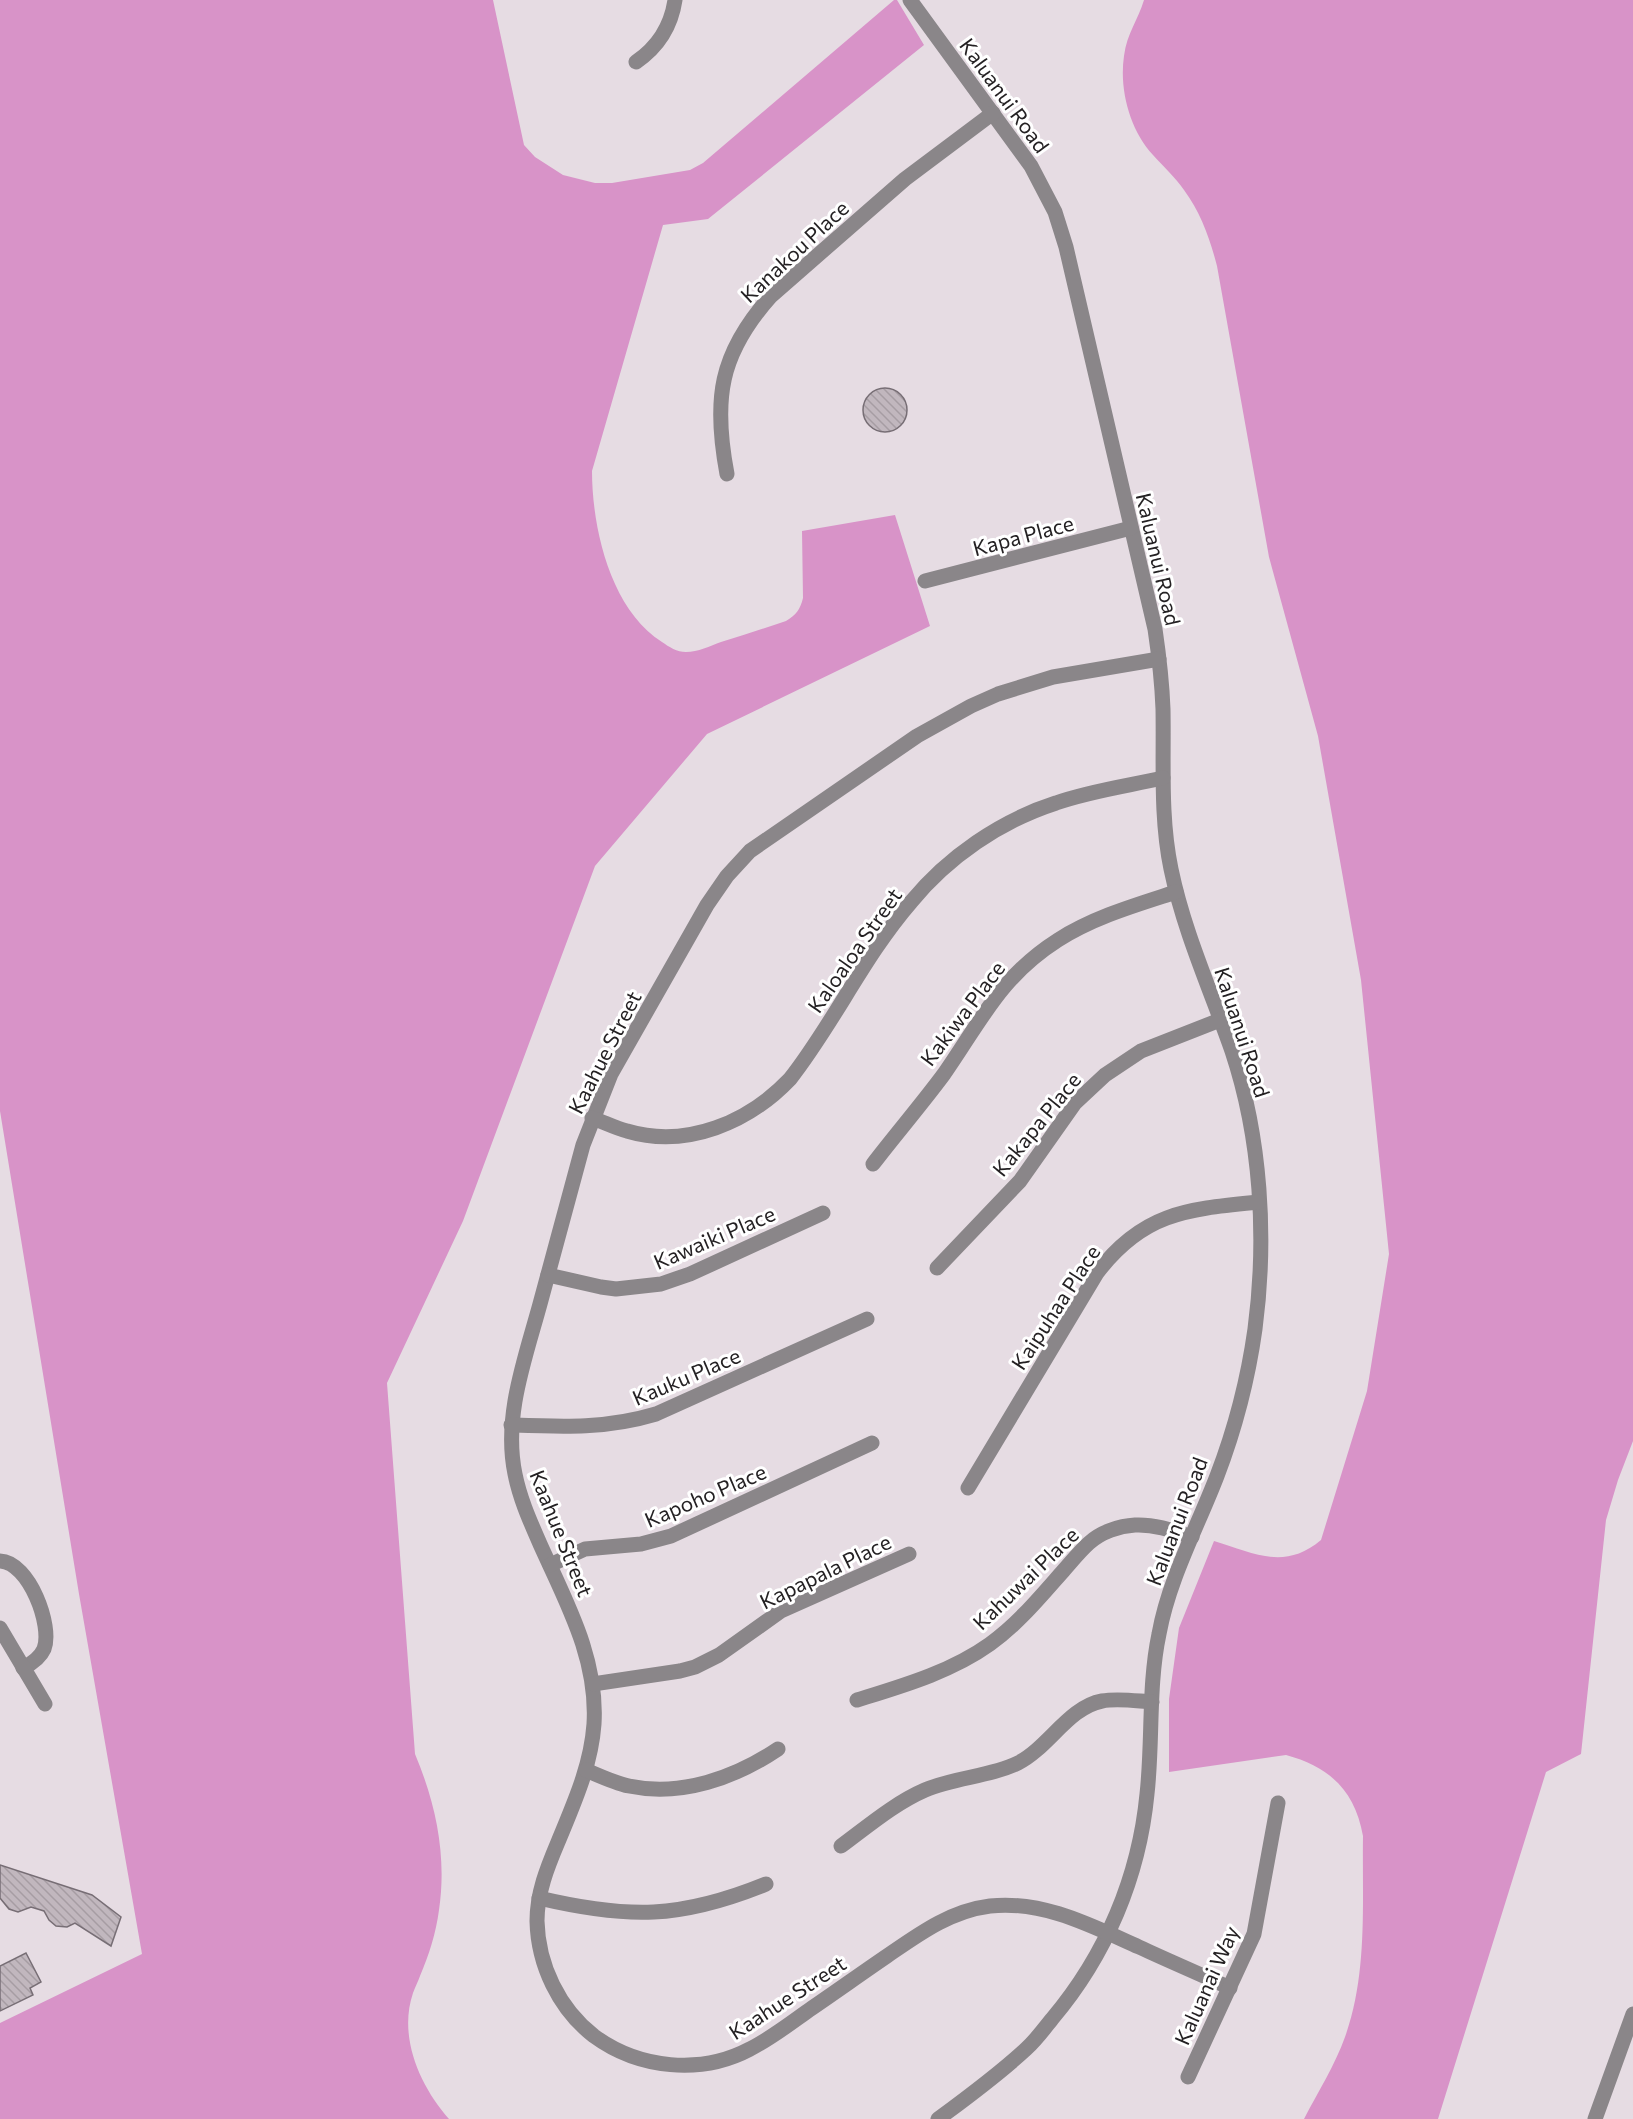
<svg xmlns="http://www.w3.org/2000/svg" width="1633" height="2119" viewBox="0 0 1633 2119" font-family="Commissioner,sans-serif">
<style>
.grass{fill:#d893c8}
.building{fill:url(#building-back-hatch);stroke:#776e75;stroke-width:1.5}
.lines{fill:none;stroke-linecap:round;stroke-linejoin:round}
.minor{stroke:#8a8689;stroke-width:15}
.labels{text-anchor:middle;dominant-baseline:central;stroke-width:6;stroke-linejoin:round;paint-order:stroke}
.street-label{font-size:21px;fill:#242123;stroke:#fff}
</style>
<defs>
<pattern id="building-back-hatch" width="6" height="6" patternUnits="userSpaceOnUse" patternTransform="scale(1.5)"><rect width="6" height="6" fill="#c1b7be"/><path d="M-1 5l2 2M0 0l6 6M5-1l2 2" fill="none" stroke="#a69da3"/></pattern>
</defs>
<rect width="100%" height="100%" fill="#e6dce3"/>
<!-- grass -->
<g class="grass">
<path d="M0,0H493L524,145L535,157L563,175L595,183H612L690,170L703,163L894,0H897L924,45L708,219L663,225L592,471C592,527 610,609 662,642C669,647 677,652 686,652C698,652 710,646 721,642C743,635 765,628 786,621C796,615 800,610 803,598L802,531L895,515L930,626L707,734L595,866L463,1221L387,1383L415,1754C436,1804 447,1856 439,1910C436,1933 429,1955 420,1976C418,1982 415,1987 413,1993C398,2037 420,2086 449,2119H0V2023L142,1954L79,1594L0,1111Z"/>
<path d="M1144,0H1633V1441L1618,1480L1606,1520L1581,1754L1546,1772L1438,2119H1304C1318,2092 1335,2065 1345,2037C1368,1973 1362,1902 1363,1836C1355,1791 1330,1767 1286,1755L1169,1772V1699L1179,1628L1214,1541C1254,1553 1284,1571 1321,1540L1367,1391L1389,1254L1361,980L1318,736L1269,557L1217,266C1210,239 1201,213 1184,190C1175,177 1164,167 1153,155C1130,130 1119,90 1124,56C1127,33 1138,20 1144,0Z"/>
</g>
<!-- building -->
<g class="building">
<circle cx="885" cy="410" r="22"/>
<polygon points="0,1865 92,1895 121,1917 111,1946 75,1923 67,1927 56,1926 49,1920 44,1911 31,1907 18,1912 9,1909 0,1898"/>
<polygon points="26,1953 41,1982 30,1988 33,1995 0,2011 0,1966"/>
</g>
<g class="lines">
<!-- minor -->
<g class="minor">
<path d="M910,0L1031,166L1055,212L1066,247L1155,629C1159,656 1162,682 1163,709C1164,762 1160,816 1171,869C1184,932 1211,991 1232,1051C1261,1138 1267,1238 1255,1329C1248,1379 1235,1429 1217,1476C1197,1528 1169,1579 1159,1634C1148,1686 1153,1741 1147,1794C1139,1877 1106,1955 1052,2019C1044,2029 1036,2040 1026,2049C999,2074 968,2097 938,2119"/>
<path d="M636,62C658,47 671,27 675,0"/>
<path d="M727,474C713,400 719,354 771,296L905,179L993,113"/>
<polyline points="925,581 1131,528"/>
<path d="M1159,659L1053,677L998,694L971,706L917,736L750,851L727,876L707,905L611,1074L583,1145C569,1198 554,1251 540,1304C525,1359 503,1417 515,1474C520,1499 530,1521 540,1544C566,1602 598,1658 594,1724C591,1766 574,1803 558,1842C547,1868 537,1893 537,1921C538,1965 559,2009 594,2036C639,2069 701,2075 750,2049C772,2038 792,2022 812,2008C837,1991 862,1973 887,1956C919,1934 950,1911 990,1906C1043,1900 1092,1926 1139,1947C1169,1961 1200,1974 1230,1988"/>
<path d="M592,1118C604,1122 615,1128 627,1131C687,1149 749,1122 790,1079C834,1023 864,956 911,902C948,857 1000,821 1056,803C1090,791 1127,786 1163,778"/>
<path d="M873,1164C896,1134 921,1105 944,1074C981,1021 1000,977 1058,940C1094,917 1136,905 1176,892"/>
<polyline points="937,1268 1020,1181 1075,1103 1105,1075 1141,1051 1220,1020"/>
<polyline points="548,1275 601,1287 616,1289 661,1284 690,1274 823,1213"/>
<path d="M511,1425C563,1427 606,1429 656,1414L867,1319"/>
<path d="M968,1488L1097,1273C1143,1212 1188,1209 1259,1202"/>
<path d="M0,1561C29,1562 53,1626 44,1649C40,1658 31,1664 23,1668"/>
<polyline points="550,1565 585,1549 641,1544 671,1536 872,1443"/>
<polyline points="0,1628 45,1704"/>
<polyline points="593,1684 680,1671 695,1667 719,1655 781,1611 909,1554"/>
<path d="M857,1700C902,1686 951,1672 990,1644C1019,1623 1041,1596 1064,1570C1072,1561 1080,1551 1089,1543C1101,1532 1119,1526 1135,1525C1155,1524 1174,1531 1192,1537"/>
<path d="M586,1770C600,1776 615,1783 629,1786C681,1797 735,1778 778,1749"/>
<path d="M841,1846C868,1826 895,1803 925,1790C955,1777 989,1777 1018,1763C1048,1748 1069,1707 1102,1701C1118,1698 1136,1701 1152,1702"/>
<path d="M539,1898C628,1919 680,1919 766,1884"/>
<polyline points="1188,2077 1254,1934 1278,1803"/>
<polyline points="1595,2119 1633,2014"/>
</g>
</g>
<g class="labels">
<!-- street labels -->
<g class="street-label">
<text transform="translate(1005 95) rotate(54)">Kaluanui Road</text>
<text transform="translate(794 251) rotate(-43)">Kanakou Place</text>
<text transform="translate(1023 535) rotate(-15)">Kapa Place</text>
<text transform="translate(1159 559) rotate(77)">Kaluanui Road</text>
<text transform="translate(854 950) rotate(-55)">Kaloaloa Street</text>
<text transform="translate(962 1013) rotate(-53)">Kakiwa Place</text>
<text transform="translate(1243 1032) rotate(72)">Kaluanui Road</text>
<text transform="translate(604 1052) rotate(-63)">Kaahue Street</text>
<text transform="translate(1036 1124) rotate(-51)">Kakapa Place</text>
<text transform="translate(714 1237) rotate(-23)">Kawaiki Place</text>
<text transform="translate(1055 1307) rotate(-57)">Kaipuhaa Place</text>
<text transform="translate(686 1376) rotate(-23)">Kauku Place</text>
<text transform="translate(705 1495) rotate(-23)">Kapoho Place</text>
<text transform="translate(1176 1521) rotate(-69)">Kaluanui Road</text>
<text transform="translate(562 1533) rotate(68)">Kaahue Street</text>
<text transform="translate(825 1571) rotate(-26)">Kapapala Place</text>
<text transform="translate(1025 1578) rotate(-44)">Kahuwai Place</text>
<text transform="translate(1206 1985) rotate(-66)">Kaluanai Way</text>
<text transform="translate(787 1997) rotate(-33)">Kaahue Street</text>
</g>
</g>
</svg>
